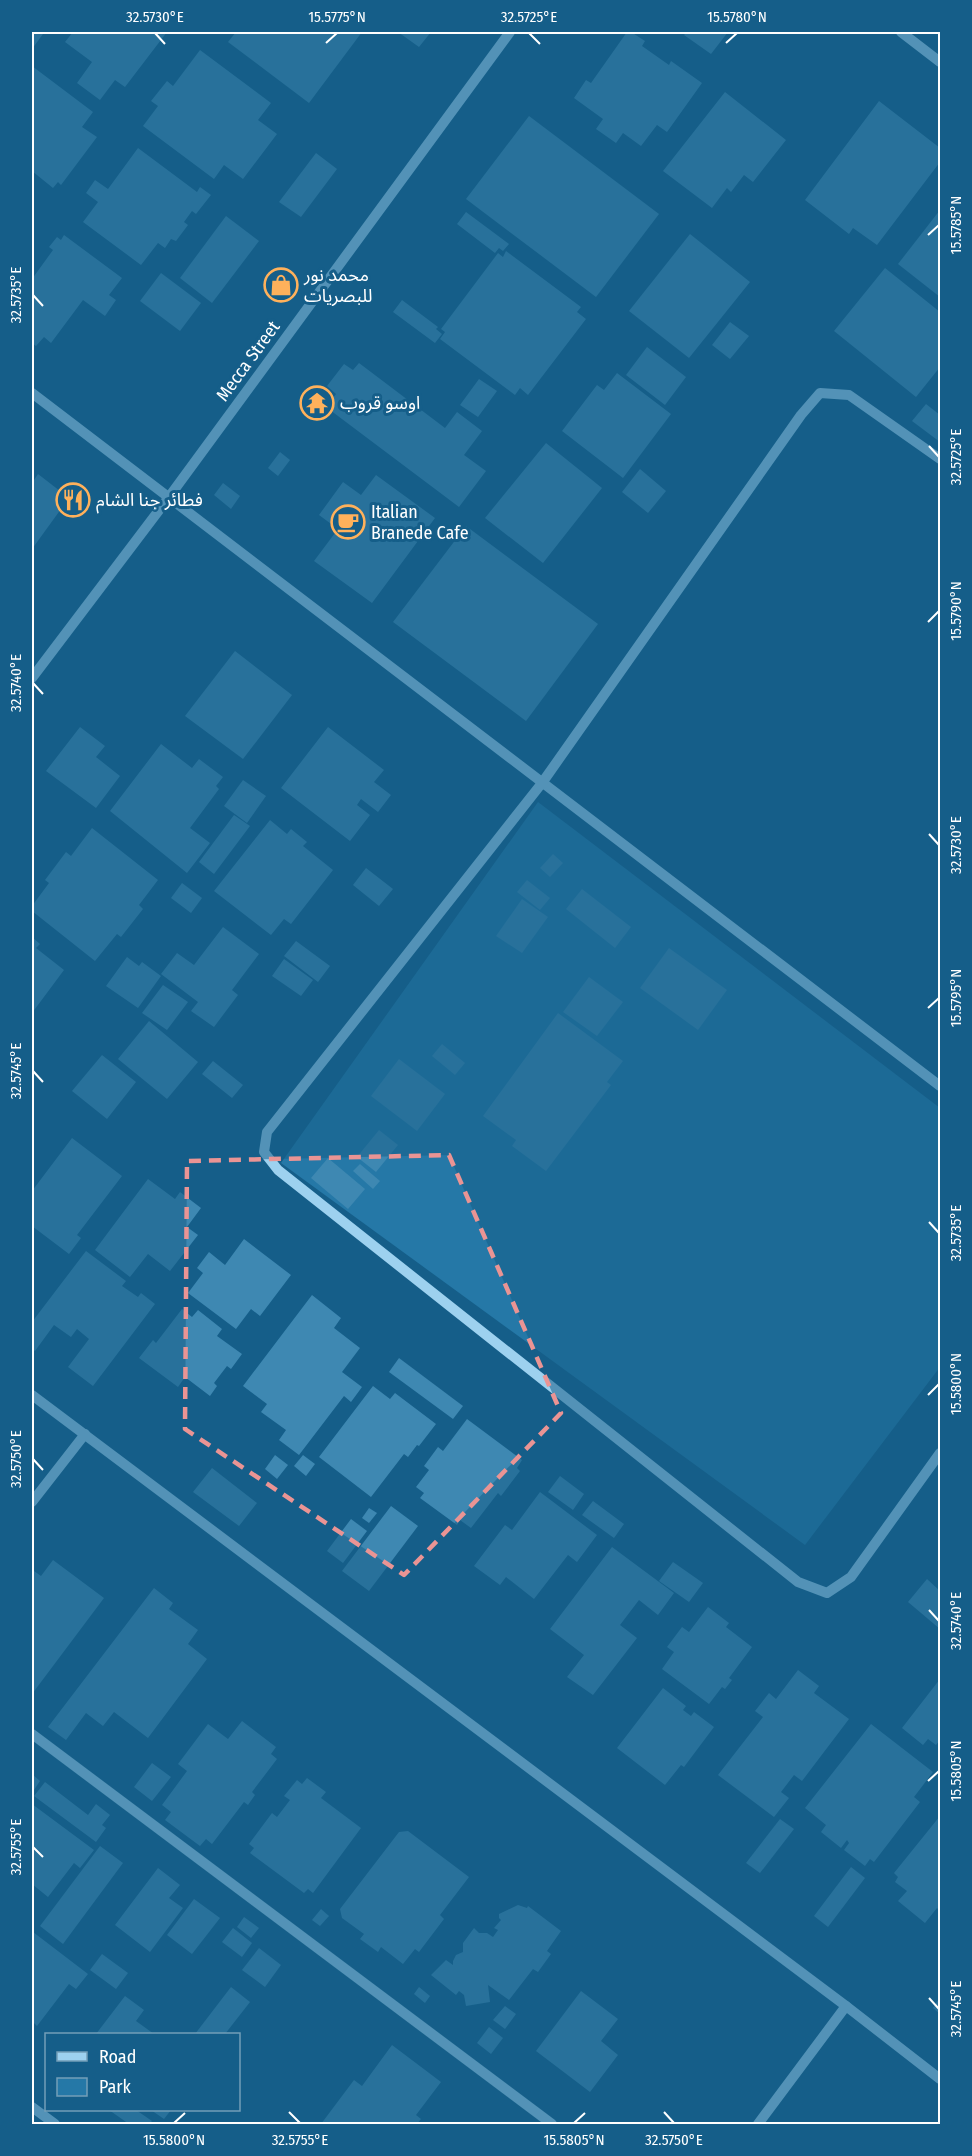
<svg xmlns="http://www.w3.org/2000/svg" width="972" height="2156" viewBox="0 0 972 2156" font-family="'Fira Sans Condensed','Noto Sans Arabic',sans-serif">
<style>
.green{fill:#2578a7}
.building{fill:#3e88b2}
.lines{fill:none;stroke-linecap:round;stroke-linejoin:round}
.minor{stroke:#9dd1ef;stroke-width:10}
.marked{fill:none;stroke:#ea9494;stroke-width:4.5;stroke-dasharray:12 8;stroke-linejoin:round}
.ticks{fill:none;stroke:#fff;stroke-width:2}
.labels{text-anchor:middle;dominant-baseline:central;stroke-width:6;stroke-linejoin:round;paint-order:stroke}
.poi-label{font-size:18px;fill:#fff;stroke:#155e89;text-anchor:start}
.street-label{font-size:18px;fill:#fff;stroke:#155e89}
.neatline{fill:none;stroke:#fff;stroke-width:2}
.ticks-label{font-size:15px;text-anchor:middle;fill:#fff}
</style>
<rect width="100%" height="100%" fill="#155e89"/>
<!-- green -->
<polygon class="green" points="538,802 940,1108 940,1367 805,1545 281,1163"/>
<!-- building -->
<g class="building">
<polygon points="32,32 39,32 43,34 32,49"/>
<polygon points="73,32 167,32 125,87 115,80 100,100 77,83 92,62 65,42"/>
<polygon points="236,32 362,32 309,103 228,42"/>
<polygon points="398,32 431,32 419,47"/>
<polygon points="627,32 631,32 645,41 642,46 669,65 671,61 702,83 667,132 657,125 641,146 623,133 616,143 596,129 603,119 574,98 586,80 591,83"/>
<polygon points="687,32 728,32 711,54 684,35"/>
<polygon points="200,50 271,103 258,120 277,134 243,179 224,165 214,179 143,126 158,106 151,101 167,81 173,86"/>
<polygon points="32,66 93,112 82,127 97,137 61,185 58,182 53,188 32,171"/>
<polygon points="725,92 786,140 753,182 744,175 731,192 727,188 712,208 663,171"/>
<polygon points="879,101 940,148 940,162 877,245 853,228 849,234 805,200"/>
<polygon points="529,116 659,214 596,297 466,199"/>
<polygon points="138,148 197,192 200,187 211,195 196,214 192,211 184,222 188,225 176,241 171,239 165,248 158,243 141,265 83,222 98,202 86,193 95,180 108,189"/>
<polygon points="316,153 337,169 301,217 279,202"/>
<polygon points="940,210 940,297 898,264"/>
<polygon points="466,212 509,244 503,251 499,248 495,253 457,224"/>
<polygon points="226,216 259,241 212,303 180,278"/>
<polygon points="690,234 750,282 689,358 629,311"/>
<polygon points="64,235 122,278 109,295 116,300 105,316 83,300 51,343 44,337 36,346 32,343 32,279 53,250 49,247 57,237 61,240"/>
<polygon points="506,251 581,307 577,312 586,319 528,395 520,388 515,395 440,339 445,332 441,329 498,253 503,257"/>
<polygon points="885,268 940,312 940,367 916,397 834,331"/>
<polygon points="161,273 201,303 180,331 140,301"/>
<polygon points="402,300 438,327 436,329 442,334 435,343 393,312"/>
<polygon points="730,322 749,336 730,359 712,345"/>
<polygon points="647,347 686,377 665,405 626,375"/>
<polygon points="359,363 445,428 457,412 482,431 464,455 486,471 459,507 326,407 336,394 327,386 344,364 353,370"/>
<polygon points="617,373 671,414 623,478 562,431 597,385 604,390"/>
<polygon points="479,379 497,391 478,417 460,405"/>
<polygon points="926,404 940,415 940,442 912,421"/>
<polygon points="546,443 602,488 543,563 485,518"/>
<polygon points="280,452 290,460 278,476 268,468"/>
<polygon points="640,469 666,491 648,513 622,492"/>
<polygon points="38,474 69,498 32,549 32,483"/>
<polygon points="376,475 435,518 372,603 314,561 338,529 319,515 343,482 361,495"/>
<polygon points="223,483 240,496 231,509 214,495"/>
<polygon points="466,526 598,624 526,721 393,622"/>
<polygon points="235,651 292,695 243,759 185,716"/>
<polygon points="80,727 105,746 96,757 120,776 96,808 46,771"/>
<polygon points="328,727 384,770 374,782 391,795 378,812 361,799 357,805 370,815 350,841 281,788"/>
<polygon points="161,744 192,768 199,759 223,777 216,786 219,789 190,828 210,843 187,873 110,811"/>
<polygon points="243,780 266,796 247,823 224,806"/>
<polygon points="234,815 250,826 214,874 199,862"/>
<polygon points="270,820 287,834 291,829 307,842 303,846 333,870 291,924 284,919 271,935 214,891"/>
<polygon points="92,828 158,880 139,905 143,909 121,937 117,934 95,961 32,911 32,906 49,883 45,880 66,852 71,856"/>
<polygon points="553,854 563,863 550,877 540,868"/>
<polygon points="366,868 393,889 379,906 353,885"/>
<polygon points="527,880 550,898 540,910 517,892"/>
<polygon points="182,883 202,898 191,913 171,898"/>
<polygon points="582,889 631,927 615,948 566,909"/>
<polygon points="522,899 548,917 522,953 496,936"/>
<polygon points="223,927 259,954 232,990 238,995 214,1027 191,1011 198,1002 161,974 177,953 194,965"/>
<polygon points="32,937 40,944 36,948 64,970 32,1013"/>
<polygon points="296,941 330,966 318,982 284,956"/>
<polygon points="669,948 727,990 698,1030 640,988"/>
<polygon points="127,957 139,966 142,962 161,976 138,1008 106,986"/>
<polygon points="284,959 313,980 301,996 272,976"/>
<polygon points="589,977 623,1002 597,1036 563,1012"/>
<polygon points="163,985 188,1002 167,1030 142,1013"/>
<polygon points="558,1013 623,1061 607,1082 611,1085 546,1171 512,1146 516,1140 483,1116"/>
<polygon points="149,1021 198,1062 167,1099 118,1059"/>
<polygon points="442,1044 465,1063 455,1075 432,1056"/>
<polygon points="102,1055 136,1082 107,1119 72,1091"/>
<polygon points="399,1059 445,1094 417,1131 371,1096"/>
<polygon points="213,1061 243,1085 232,1098 202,1074"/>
<polygon points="379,1130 398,1145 376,1172 357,1157"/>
<polygon points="72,1138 122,1176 77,1235 81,1238 69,1254 32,1226 32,1191"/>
<polygon points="328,1158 365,1189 348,1209 311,1178"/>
<polygon points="360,1164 380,1181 373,1189 353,1171"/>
<polygon points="148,1179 175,1199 180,1192 201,1208 187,1227 198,1235 170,1271 148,1254 130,1277 95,1250"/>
<polygon points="244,1239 291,1275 260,1316 251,1309 236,1329 188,1293 203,1273 197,1268 209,1252 225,1265"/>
<polygon points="86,1251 126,1281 122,1286 138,1297 141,1293 155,1304 93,1386 68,1367 89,1339 77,1329 71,1337 54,1325 35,1351 32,1349 32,1322"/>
<polygon points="312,1295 341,1318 334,1328 360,1348 342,1372 362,1387 351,1402 344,1396 299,1455 279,1440 286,1430 261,1412 267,1404 243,1386"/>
<polygon points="182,1309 192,1317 198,1310 222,1329 217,1336 242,1354 231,1369 227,1366 214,1383 217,1386 210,1396 185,1377 178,1387 139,1358 153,1340 156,1343"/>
<polygon points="399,1358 463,1406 453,1419 389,1372"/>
<polygon points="373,1386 390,1399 395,1393 436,1424 419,1446 417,1445 408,1457 404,1454 371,1497 319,1457"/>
<polygon points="467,1419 522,1460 517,1468 520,1471 501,1496 498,1493 471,1528 460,1520 457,1525 420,1498 424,1493 416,1487 429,1470 424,1466 438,1447 443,1451"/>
<polygon points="275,1455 288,1465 277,1479 265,1469"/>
<polygon points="303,1455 315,1464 306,1476 294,1466"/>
<polygon points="212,1468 257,1503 239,1526 193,1492"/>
<polygon points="560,1476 584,1494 573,1510 548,1492"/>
<polygon points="540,1492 597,1535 577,1562 568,1555 534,1599 506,1577 500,1585 474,1566 505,1525 512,1530"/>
<polygon points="593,1501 624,1524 614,1538 582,1515"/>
<polygon points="391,1506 418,1526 369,1591 342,1571"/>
<polygon points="369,1508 377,1513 369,1523 362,1518"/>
<polygon points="351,1519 367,1531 343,1563 327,1551"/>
<polygon points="612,1547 674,1593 658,1615 639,1600 620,1625 637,1638 593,1695 567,1677 584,1655 550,1629"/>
<polygon points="53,1560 104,1598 32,1694 32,1575 34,1571 41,1576"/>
<polygon points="673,1562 703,1583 689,1602 659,1581"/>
<polygon points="927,1579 940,1591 940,1629 908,1602"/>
<polygon points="154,1588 173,1603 169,1609 198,1630 188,1644 207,1659 148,1738 114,1712 103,1726 86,1713 66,1740 48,1727"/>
<polygon points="708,1607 729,1623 726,1627 752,1647 729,1678 732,1680 725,1689 722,1687 709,1704 662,1669 674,1652 667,1647 682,1627 689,1632"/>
<polygon points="798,1670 819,1686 814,1693 849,1719 802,1781 794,1775 781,1792 789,1798 774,1817 718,1775 763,1717 755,1711 769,1693 776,1699"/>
<polygon points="940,1679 940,1740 936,1745 928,1739 923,1745 902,1728"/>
<polygon points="663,1688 686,1706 683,1710 691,1716 694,1712 714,1727 684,1767 681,1765 665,1785 617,1748"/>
<polygon points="242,1721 276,1747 271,1754 277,1759 252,1792 255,1795 248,1805 244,1802 212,1844 206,1839 200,1846 165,1820 171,1812 162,1805 187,1771 178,1764 208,1724 228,1739"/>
<polygon points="871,1724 933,1772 914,1797 920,1802 874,1862 870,1859 865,1866 844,1850 849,1843 847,1840 841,1848 821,1832 826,1825 805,1808"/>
<polygon points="152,1763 171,1777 152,1801 134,1787"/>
<polygon points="32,1774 40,1781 32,1793"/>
<polygon points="307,1778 326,1792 321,1798 361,1828 313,1893 308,1889 304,1893 250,1853 254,1848 249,1844 272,1813 277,1817 290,1800 284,1796 297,1780 302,1784"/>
<polygon points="45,1782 88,1815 96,1804 110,1815 102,1825 106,1828 96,1842 34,1796"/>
<polygon points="32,1804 94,1850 80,1868 74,1863 48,1897 32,1884"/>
<polygon points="940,1816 940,1911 937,1908 925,1923 898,1901 907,1891 895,1882 898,1877 894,1873"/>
<polygon points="780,1819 794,1829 760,1873 746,1863"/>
<polygon points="408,1831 469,1877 440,1915 444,1919 419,1952 415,1949 403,1964 381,1947 378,1952 360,1939 364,1934 342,1918 340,1909 399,1832"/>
<polygon points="100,1846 123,1863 63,1944 40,1926"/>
<polygon points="851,1867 865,1878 828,1927 814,1916"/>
<polygon points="158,1868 180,1885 169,1898 183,1908 150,1952 115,1925"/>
<polygon points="194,1899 220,1918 192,1954 167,1935"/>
<polygon points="518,1905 527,1908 528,1906 561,1931 547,1951 551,1954 538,1972 533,1969 509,2000 488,1985 490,2002 466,2006 464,1995 459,1991 456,1995 431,1975 446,1960 453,1965 453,1961 456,1955 463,1952 463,1943 474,1928 479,1933 487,1933 493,1937 498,1930 494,1928 501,1920 499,1918 499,1914"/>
<polygon points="321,1909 329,1916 320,1926 312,1920"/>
<polygon points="244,1917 259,1928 251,1938 237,1927"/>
<polygon points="233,1928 252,1943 242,1957 222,1942"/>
<polygon points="33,1932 88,1974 76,1989 69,1984 37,2026 32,2021"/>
<polygon points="259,1948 281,1965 265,1987 242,1970"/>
<polygon points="102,1954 128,1973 116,1989 90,1970"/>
<polygon points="231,1987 250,2002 225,2034 195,2034"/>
<polygon points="419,1987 430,1996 425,2003 414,1994"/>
<polygon points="581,1991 618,2019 601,2041 618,2055 590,2092 536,2051"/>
<polygon points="125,1996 144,2010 136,2021 154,2034 96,2034"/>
<polygon points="940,1997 940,2014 933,2008"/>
<polygon points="505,2006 516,2014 505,2029 493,2020"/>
<polygon points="489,2027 503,2038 491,2054 477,2043"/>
<polygon points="392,2045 441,2082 416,2115 421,2119 417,2124 321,2124 354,2080 362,2086"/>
<polygon points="109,2110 136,2110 152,2121 149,2124 129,2124"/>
<polygon points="151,2110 171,2110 164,2119"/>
</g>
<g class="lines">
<!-- minor -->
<g class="minor">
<polyline points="901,32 940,62"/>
<polyline points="32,393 940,1086"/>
<polyline points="940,459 849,395 820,393 801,415 542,783 267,1132 264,1152 278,1170 798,1582 827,1593 851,1577 940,1453"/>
<polyline points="32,678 169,497 510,32"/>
<polyline points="32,1395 846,2006 940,2079"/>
<polyline points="32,1502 85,1434"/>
<polyline points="32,1734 552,2124"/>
<polyline points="32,2107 55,2124"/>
<polyline points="758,2124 846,2006"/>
</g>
</g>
<!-- marked area -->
<path d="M0 0H972V2156H0ZM449,1155L561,1413L404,1575L185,1429L187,1161Z" fill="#155e89" fill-opacity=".55" fill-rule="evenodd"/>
<path class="marked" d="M449,1155L561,1413L404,1575L185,1429L187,1161Z"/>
<!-- ticks -->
<path class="ticks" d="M155,33L165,44M529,33L540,44M326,43L337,33M726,43L737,33M928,235L939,225M33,295L43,306M929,446L939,457M928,622L939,611M33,683L43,694M929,834L939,845M928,1008L939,998M33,1071L43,1082M929,1222L939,1233M928,1395L939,1384M33,1459L43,1470M929,1610L939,1621M928,1781L939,1771M33,1847L43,1857M929,1998L939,2009M289,2112L300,2123M664,2112L674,2123M174,2123L185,2113M574,2123L585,2113"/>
<!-- icons -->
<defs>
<symbol id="shop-ring" viewBox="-11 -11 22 22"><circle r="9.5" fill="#155e89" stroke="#ffb15b" stroke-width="1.5"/><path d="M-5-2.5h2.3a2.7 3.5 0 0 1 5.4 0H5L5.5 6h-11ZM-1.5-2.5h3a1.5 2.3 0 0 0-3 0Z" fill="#ffb15b"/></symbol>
<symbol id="temple-ring" viewBox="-11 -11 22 22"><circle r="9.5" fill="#155e89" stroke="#ffb15b" stroke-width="1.5"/><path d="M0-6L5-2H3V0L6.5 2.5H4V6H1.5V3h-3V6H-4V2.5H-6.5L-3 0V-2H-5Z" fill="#ffb15b"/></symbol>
<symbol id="restaurant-ring" viewBox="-11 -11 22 22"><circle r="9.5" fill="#155e89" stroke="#ffb15b" stroke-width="1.5"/><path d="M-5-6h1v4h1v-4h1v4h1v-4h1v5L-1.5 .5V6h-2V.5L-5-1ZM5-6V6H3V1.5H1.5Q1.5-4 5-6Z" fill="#ffb15b"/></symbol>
<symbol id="cafe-ring" viewBox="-11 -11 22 22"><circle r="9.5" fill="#155e89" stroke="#ffb15b" stroke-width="1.5"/><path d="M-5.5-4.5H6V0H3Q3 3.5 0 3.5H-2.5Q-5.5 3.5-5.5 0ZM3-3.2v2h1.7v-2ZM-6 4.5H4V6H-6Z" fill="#ffb15b"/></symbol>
</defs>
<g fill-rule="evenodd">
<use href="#shop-ring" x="262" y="266" width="38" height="38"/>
<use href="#temple-ring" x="298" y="384" width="38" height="38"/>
<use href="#restaurant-ring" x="54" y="481" width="38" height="38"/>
<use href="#cafe-ring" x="329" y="503" width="38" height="38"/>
</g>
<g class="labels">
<!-- poi labels -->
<g class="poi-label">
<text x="304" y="275">محمد نور<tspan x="304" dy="21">للبصريات</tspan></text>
<text x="340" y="403">اوسو قروب</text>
<text x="96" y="500">فطائر جنا الشام</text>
<text x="371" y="512">Italian<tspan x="371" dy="21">Branede Cafe</tspan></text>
</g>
<!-- street labels -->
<g class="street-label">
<text transform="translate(248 361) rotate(-54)">Mecca Street</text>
</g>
</g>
<!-- border -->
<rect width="972" height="2156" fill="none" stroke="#155e89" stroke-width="66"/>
<!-- legend -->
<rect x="45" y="2033" width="195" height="78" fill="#155e89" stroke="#739eb8" stroke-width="1.5"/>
<rect x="57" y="2052" width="30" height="9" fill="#9dd1ef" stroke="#739eb8" stroke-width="1.5"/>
<text x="99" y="2063" font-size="18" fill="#ffffff">Road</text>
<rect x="57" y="2078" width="30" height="18" fill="#2578a7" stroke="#739eb8" stroke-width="1.5"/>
<text x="99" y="2093" font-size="18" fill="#ffffff">Park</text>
<rect x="33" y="33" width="906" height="2090" class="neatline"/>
<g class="ticks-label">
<text x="155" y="22">32.5730°E</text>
<text x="337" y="22">15.5775°N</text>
<text x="529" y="22">32.5725°E</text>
<text x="737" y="22">15.5780°N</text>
<text transform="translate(956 225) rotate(-90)" y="5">15.5785°N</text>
<text transform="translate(16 295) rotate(-90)" y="5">32.5735°E</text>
<text transform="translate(956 457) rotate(-90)" y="5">32.5725°E</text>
<text transform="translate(956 611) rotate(-90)" y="5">15.5790°N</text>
<text transform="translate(16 683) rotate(-90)" y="5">32.5740°E</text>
<text transform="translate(956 845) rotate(-90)" y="5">32.5730°E</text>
<text transform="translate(956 998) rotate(-90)" y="5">15.5795°N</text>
<text transform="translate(16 1071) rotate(-90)" y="5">32.5745°E</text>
<text transform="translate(956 1233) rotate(-90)" y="5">32.5735°E</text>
<text transform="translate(956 1384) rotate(-90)" y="5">15.5800°N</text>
<text transform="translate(16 1459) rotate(-90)" y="5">32.5750°E</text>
<text transform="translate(956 1621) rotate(-90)" y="5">32.5740°E</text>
<text transform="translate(956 1771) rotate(-90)" y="5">15.5805°N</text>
<text transform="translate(16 1847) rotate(-90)" y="5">32.5755°E</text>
<text transform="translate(956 2009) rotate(-90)" y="5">32.5745°E</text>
<text x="174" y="2145">15.5800°N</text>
<text x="300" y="2145">32.5755°E</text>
<text x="574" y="2145">15.5805°N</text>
<text x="674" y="2145">32.5750°E</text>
</g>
</svg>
